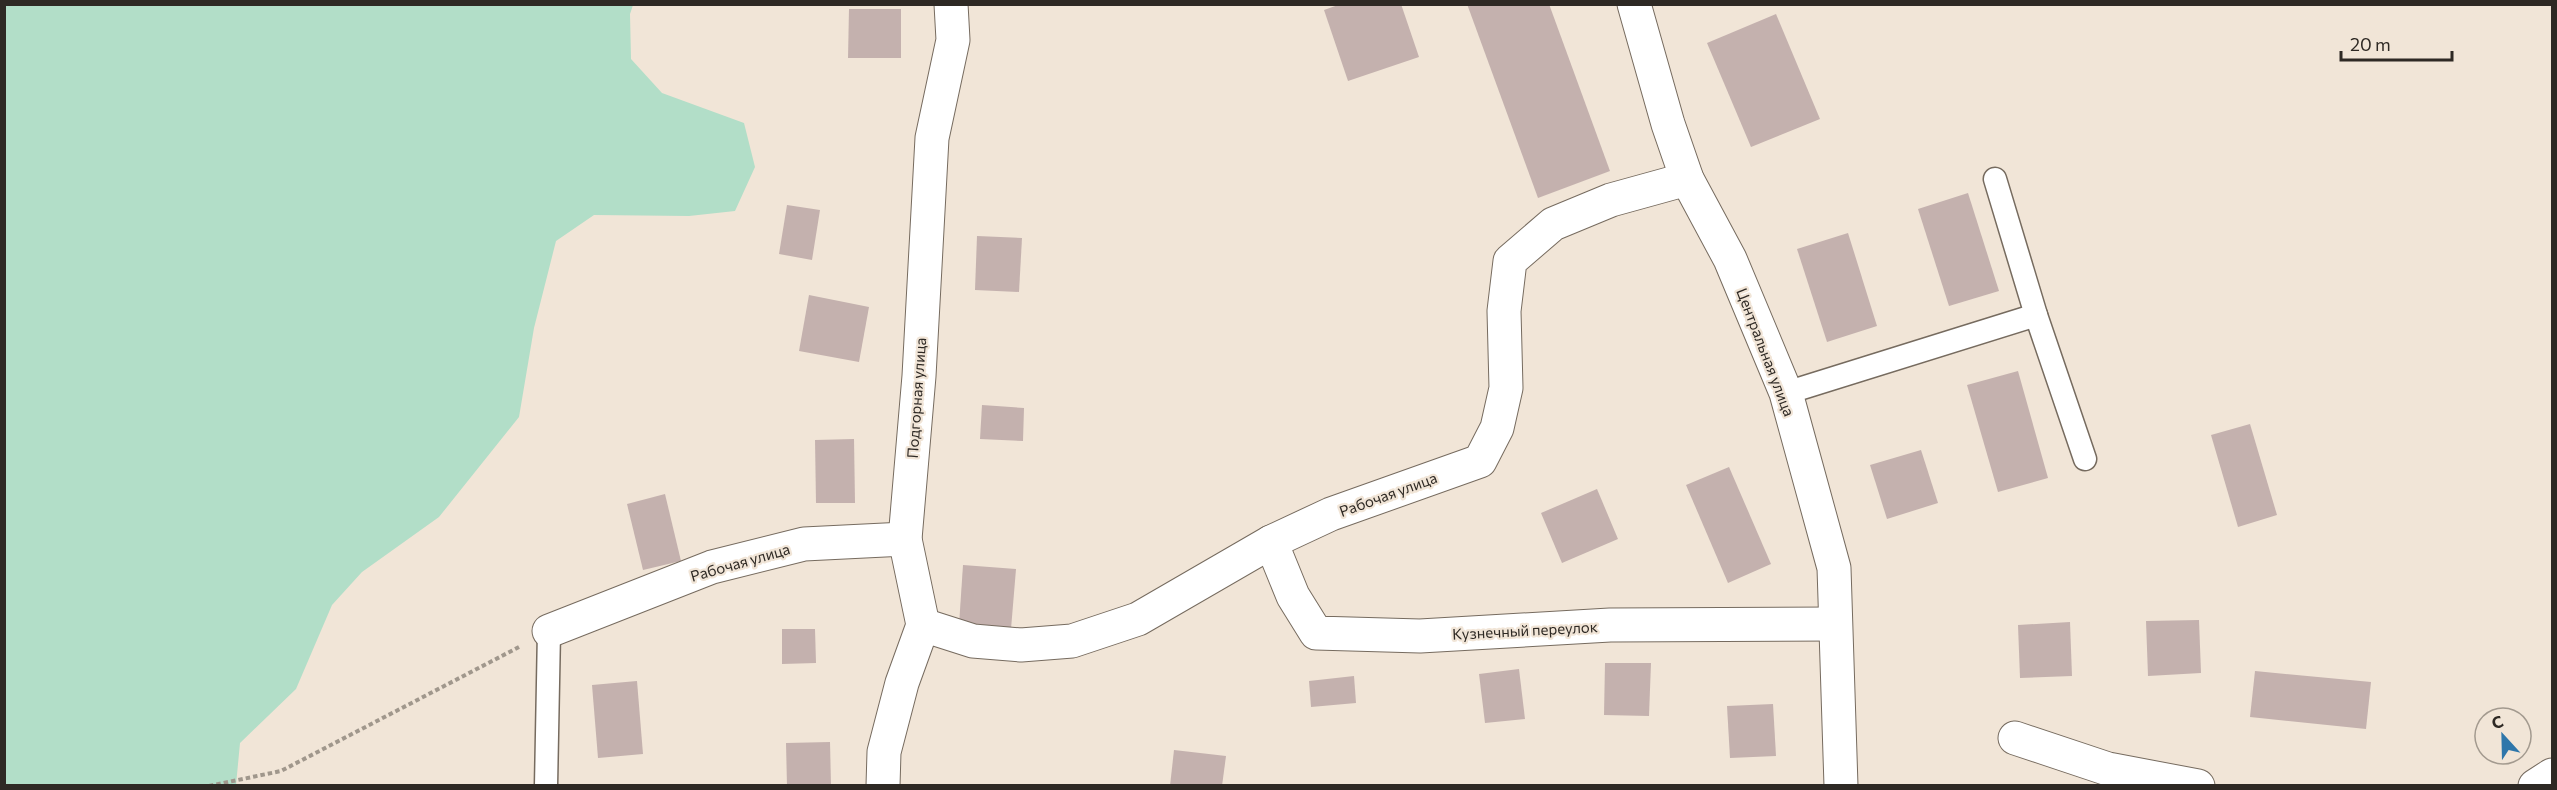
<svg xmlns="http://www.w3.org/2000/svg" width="2557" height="790" viewBox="0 0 2557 790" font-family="Commissioner,sans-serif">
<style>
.green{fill:#b2dec8}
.building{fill:#c4b1ae}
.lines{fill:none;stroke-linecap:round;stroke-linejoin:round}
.service-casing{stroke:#766b5f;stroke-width:25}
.minor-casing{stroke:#766b5f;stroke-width:35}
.path{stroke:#a0978c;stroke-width:4;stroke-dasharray:4.5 3;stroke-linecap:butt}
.service{stroke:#fff;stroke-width:22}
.minor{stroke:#fff;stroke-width:33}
.labels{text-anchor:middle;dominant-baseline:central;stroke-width:4.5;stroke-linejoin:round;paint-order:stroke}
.street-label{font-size:15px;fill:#2e2924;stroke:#f1e5d7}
</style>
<rect width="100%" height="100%" fill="#f1e5d7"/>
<!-- green -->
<polygon class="green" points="5,4 633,5 630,14 631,59 662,93 744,123 755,167 735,211 689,216 594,215 556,241 534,328 519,417 439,517 362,572 332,605 296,689 240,743 236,785 5,785"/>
<!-- building -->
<g class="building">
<polygon points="1341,4 1401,4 1419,57 1348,81 1324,10"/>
<polygon points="1467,4 1549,4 1610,171 1538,198"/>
<polygon points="849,9 901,9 901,58 848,58"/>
<polygon points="1776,14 1820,119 1751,147 1707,43"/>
<polygon points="1968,193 1999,291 1949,306 1918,209"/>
<polygon points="787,205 820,210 812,260 779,254"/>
<polygon points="1848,233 1877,326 1827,342 1797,249"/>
<polygon points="977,236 1022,238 1019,292 975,290"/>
<polygon points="809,295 869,307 859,362 799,351"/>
<polygon points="2018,371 2048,478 1998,492 1967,385"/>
<polygon points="982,405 1024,408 1023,441 980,439"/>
<polygon points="2250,424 2277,515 2238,527 2211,435"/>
<polygon points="854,439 855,503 816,503 815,440"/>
<polygon points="1921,450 1938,503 1887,519 1870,465"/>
<polygon points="1729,467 1771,564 1728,583 1686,485"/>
<polygon points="1597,489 1618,539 1562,563 1541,513"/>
<polygon points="665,494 681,561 643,570 627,504"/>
<polygon points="963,565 1016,569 1011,629 959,625"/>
<polygon points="2199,620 2201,673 2148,676 2146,621"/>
<polygon points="2070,622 2072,676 2020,678 2018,625"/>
<polygon points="782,629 815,629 816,663 782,664"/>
<polygon points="1605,663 1651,663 1649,716 1604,715"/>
<polygon points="1519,669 1525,719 1485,723 1479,674"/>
<polygon points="2255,671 2371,682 2366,729 2250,717"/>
<polygon points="1354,676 1356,703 1311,707 1309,681"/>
<polygon points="637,681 643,754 598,758 592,685"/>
<polygon points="1773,704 1776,756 1730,758 1727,706"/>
<polygon points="830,742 831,786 787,786 786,743"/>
<polygon points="1174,750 1226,756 1222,786 1170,786"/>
</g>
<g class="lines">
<defs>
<g id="service">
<polyline points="1995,179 2036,315 2085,459"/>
<polyline points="1786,393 2036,315"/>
<polyline points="546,786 549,631"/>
</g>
<g id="minor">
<polyline points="1634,4 1668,124 1687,179 1730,259 1786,393 1834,568 1841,786"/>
<polyline points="1271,542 1293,596 1316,633 1420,636 1610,625 1835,624"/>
<polyline points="923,625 973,641 1021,645 1072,641 1138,619 1271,542 1331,514 1480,461 1497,428 1506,388 1504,311 1510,261 1553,224 1611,200 1687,179"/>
<polyline points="549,631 712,567 804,544 905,539"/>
<polyline points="2015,738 2108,769 2198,786"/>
<polyline points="883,786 884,752 902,683 923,625 905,539 919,376 932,138 953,40 951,4"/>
<polyline points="2535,786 2552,775"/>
</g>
</defs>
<!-- service casing -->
<use href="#service" class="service-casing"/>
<!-- minor casing -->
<use href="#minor" class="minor-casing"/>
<!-- path -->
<polyline class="path" points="209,786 281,771 519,647"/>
<!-- service -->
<use href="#service" class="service"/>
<!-- minor -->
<use href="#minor" class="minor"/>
</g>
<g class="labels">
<!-- street labels -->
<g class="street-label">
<text transform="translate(1766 352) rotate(69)">Центральная улица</text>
<text transform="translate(916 398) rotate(-86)">Подгорная улица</text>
<text transform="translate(1388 494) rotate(-20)">Рабочая улица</text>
<text transform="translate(740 562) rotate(-16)">Рабочая улица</text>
<text transform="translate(1525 630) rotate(-3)">Кузнечный переулок</text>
</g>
</g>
<!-- border -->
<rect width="2557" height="790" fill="none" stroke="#2e2924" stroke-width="12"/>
<!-- north arrow -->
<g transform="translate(2503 736) rotate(338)"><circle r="28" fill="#f1e5d7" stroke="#a39a8f" stroke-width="1.5"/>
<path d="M0-4.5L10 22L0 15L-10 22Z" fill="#2e76aa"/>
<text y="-9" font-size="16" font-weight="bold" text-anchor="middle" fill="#2e2924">С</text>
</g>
<!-- scale -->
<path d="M2341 51v9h111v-9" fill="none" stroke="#2e2924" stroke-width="3"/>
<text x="2350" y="51" font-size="18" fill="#2e2924" stroke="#f1e5d7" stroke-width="4.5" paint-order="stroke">20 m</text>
</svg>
